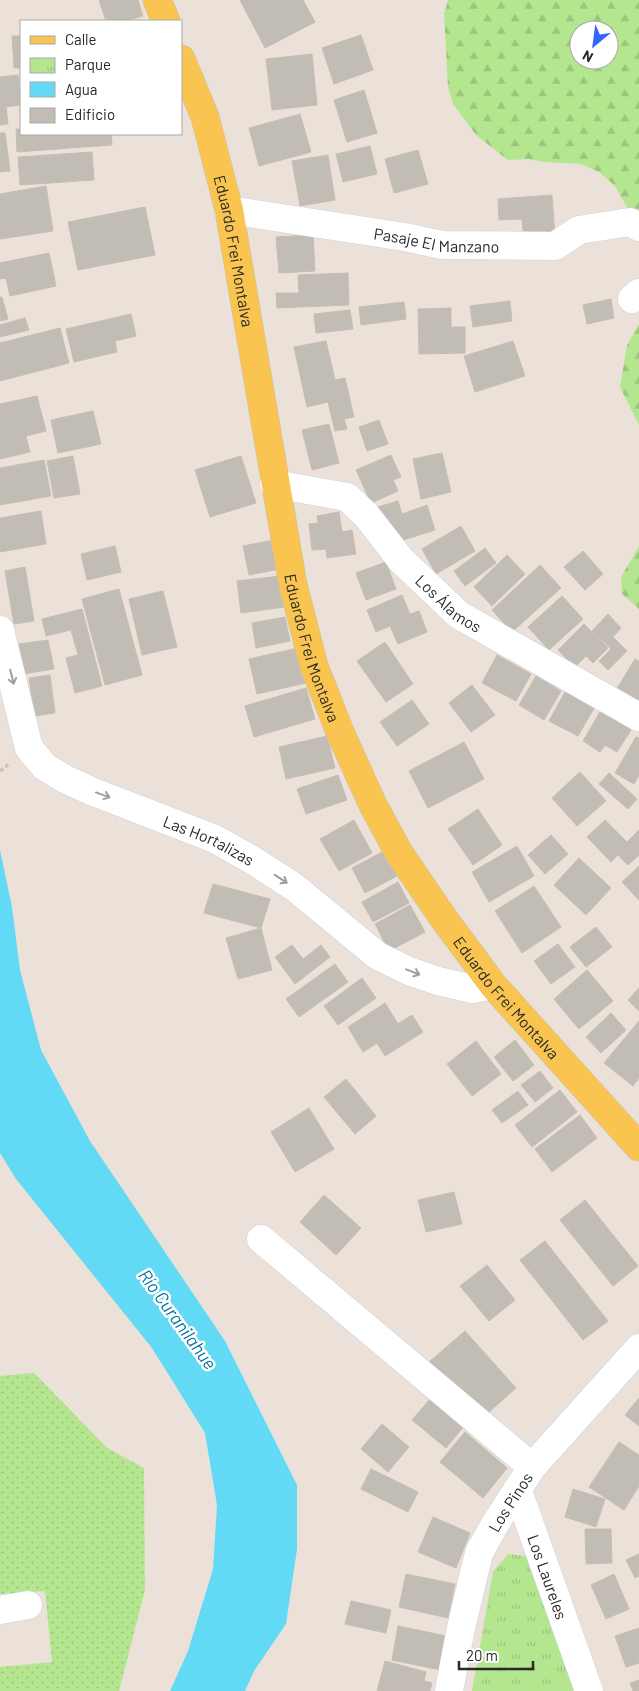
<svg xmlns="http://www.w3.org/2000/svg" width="639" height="1691" viewBox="0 0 639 1691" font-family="Barlow,sans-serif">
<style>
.grass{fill:url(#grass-dots)}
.forest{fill:url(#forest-firs);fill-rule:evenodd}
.park{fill:url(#park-tufts)}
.water{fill:#63daf5}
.building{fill:#c2bdb4;stroke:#c6bdb2}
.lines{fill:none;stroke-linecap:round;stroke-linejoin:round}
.minor-casing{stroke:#cdd3e2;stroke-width:29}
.major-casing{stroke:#c3c3c3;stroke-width:29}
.path{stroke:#c3c3c3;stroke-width:3;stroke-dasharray:4 2.5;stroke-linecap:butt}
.minor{stroke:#fff;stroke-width:28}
.major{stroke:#f9c44f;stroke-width:28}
.oneway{stroke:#9e9e9e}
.labels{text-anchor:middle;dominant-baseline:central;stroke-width:5;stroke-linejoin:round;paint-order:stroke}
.street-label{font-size:16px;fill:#282828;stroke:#fff}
.water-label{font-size:18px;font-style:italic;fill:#05759e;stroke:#fff}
</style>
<defs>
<pattern id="grass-dots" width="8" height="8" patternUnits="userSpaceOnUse" patternTransform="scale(1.25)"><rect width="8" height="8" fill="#b4e690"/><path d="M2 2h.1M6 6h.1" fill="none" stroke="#9bc57c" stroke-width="1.8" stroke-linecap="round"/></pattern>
<pattern id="forest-firs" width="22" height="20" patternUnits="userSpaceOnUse" patternTransform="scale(1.25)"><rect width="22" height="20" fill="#b4e690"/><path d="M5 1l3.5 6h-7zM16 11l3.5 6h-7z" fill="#9bc57c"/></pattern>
<pattern id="park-tufts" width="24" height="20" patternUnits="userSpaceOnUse" patternTransform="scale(1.25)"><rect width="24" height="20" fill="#b4e690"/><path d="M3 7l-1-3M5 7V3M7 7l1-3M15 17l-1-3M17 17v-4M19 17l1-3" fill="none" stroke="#9bc57c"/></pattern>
</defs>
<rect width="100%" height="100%" fill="#ebe1d8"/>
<!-- grass -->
<polygon class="grass" points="34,1373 107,1448 144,1468 145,1590 119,1691 0,1691 0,1667 52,1662 45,1591 0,1594 0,1376"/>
<!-- forest -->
<g class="forest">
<path d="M448,0H639V224L633,217L614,185L599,172L581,164L544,162L528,159L508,160L476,135L453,104L448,87L444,14ZM579,30H609V60H579Z"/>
<polygon points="639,324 639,425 620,387 627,345"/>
<polygon points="639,546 639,609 622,594 621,577"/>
</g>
<!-- park -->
<polygon class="park" points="508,1554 526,1556 575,1691 472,1691 493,1572"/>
<!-- water -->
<polygon class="water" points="0,850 12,907 20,970 41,1050 90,1141 225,1341 297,1485 297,1549 286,1624 254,1671 245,1691 170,1691 188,1651 213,1569 217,1505 205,1433 152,1348 16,1179 0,1153"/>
<!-- building -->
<g class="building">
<polygon points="99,0 138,0 143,16 125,21 106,21"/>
<polygon points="240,0 303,0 315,22 265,48"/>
<polygon points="361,35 373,70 334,84 322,48"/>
<polygon points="12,36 21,36 21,68 14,68"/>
<polygon points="312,54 317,105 272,110 266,59"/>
<polygon points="18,75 21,105 6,107 8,124 0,125 0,77"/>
<polygon points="364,90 377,133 347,142 334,100"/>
<polygon points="300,114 311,152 259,166 249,128"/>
<polygon points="16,129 21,129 21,134 111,134 112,145 17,152"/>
<polygon points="0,133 5,133 10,171 0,172"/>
<polygon points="370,146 377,174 343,182 336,154"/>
<polygon points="418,150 428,184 394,193 385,159"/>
<polygon points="92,152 94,180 20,185 18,157"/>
<polygon points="328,155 335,200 300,206 292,161"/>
<polygon points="46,186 53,231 0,239 0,194"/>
<polygon points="552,195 555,238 524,241 522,219 499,220 498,199"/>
<polygon points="145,207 155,255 78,270 68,222"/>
<polygon points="313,235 315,271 279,273 276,237"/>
<polygon points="49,253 56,286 10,296 6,278 0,279 0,263"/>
<polygon points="348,273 349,305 277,308 276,293 299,293 298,275"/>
<polygon points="0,297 2,297 8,319 0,321"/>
<polygon points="611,299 614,318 587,324 583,305"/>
<polygon points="510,301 512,321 473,327 470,306"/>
<polygon points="404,302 406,319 361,325 359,307"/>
<polygon points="451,308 451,327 465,327 465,353 419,354 418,309"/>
<polygon points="350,310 353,329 316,333 314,314"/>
<polygon points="131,314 136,336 115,341 117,352 74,362 66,329"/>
<polygon points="25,318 29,330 0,337 0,325"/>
<polygon points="60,328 69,363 0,381 0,343"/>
<polygon points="326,341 335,380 345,378 354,417 344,419 347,429 335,431 328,402 307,407 294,347"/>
<polygon points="513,341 525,376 475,392 464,356"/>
<polygon points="37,396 46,431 26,436 30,452 0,459 0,404"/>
<polygon points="93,411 101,444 58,453 51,420"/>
<polygon points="379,420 388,444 367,451 359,427"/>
<polygon points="329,424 339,463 312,470 302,430"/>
<polygon points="442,453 451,492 421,499 413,459"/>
<polygon points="391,455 401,477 393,480 398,491 371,503 356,470"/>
<polygon points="73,456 80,494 54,498 47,461"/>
<polygon points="241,456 256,503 210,517 195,470"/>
<polygon points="44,460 51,496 0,505 0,468"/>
<polygon points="398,501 402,514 427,505 435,530 400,541 378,507"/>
<polygon points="41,511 46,544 0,552 0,518"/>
<polygon points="339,512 342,532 352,530 356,554 327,558 326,549 312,550 309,524 318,523 317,516"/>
<polygon points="461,526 475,551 436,574 422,549"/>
<polygon points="274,540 280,569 249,575 243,546"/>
<polygon points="115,546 121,572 87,580 81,554"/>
<polygon points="485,548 496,563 465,586 454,571"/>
<polygon points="583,551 603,574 585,590 564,567"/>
<polygon points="507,555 525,574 492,606 474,587"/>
<polygon points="386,562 396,589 366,600 356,573"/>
<polygon points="540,565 561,588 512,632 492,610"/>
<polygon points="25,567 34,621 14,624 5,571"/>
<polygon points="281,576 285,607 241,613 237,581"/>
<polygon points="119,589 142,675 105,685 82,599"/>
<polygon points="163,591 177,647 142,655 129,599"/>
<polygon points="402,595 410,614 419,611 427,632 398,644 390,626 376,632 367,610"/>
<polygon points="562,596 583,619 549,650 528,627"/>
<polygon points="82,609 102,686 75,693 66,658 78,655 71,630 46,636 42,619"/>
<polygon points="608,614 621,628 613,637 627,651 608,670 599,661 611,649 592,631"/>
<polygon points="285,617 290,641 256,648 252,623"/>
<polygon points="584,624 608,648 593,663 586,656 575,667 558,650"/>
<polygon points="48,640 54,669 23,674 19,644"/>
<polygon points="385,642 413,684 386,702 357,661"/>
<polygon points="298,648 306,683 257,694 249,659"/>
<polygon points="497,655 531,674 516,701 482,683"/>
<polygon points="635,659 639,661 639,707 615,692"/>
<polygon points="50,675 55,713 35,716 29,678"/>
<polygon points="536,676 561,691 544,720 519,705"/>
<polygon points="472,685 495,715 471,732 449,703"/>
<polygon points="306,688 315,719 254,737 245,706"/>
<polygon points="565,692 594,708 578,736 549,721"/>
<polygon points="412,700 429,724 397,746 380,722"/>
<polygon points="600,712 631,730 617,752 605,745 600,752 583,741"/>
<polygon points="327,736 335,768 286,779 279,747"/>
<polygon points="636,737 639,738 639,775 634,784 615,773"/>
<polygon points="464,742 484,779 428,808 409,771"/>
<polygon points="580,772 606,801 577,826 552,798"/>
<polygon points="609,773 637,799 628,809 599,784"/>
<polygon points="338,775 347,800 306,814 297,789"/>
<polygon points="478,809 502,845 473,865 448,829"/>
<polygon points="354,820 372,853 339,871 320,839"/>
<polygon points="605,820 627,842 639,830 639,855 628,865 618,855 611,862 587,837"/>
<polygon points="551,835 568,854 545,874 528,855"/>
<polygon points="517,846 534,876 489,902 472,872"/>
<polygon points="384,851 397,876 365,893 352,868"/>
<polygon points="579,858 611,888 586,915 554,885"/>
<polygon points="639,866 639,900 622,882"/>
<polygon points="398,882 409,903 373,922 362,902"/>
<polygon points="213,884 270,899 261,928 204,913"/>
<polygon points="534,886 561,927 522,953 495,911"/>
<polygon points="410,905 425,932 389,951 375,924"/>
<polygon points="596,927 612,947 586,967 570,947"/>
<polygon points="261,928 272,970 238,979 226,938"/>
<polygon points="558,944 575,967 551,984 534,961"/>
<polygon points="292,945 303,959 321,945 330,957 295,984 275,957"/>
<polygon points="335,964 348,982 299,1017 286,999"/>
<polygon points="587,970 613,1001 579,1029 554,999"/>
<polygon points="362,978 376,998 338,1025 324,1006"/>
<polygon points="639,988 639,1011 628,1000"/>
<polygon points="385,1003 398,1024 412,1015 423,1032 385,1056 377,1043 363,1052 348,1027"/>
<polygon points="611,1013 626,1030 601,1053 586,1037"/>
<polygon points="639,1021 639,1078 633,1086 604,1063"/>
<polygon points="515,1040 534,1065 513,1081 494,1057"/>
<polygon points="476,1041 501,1074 472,1096 447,1064"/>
<polygon points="540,1071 553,1088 535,1102 521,1085"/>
<polygon points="346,1079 376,1116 355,1134 324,1097"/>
<polygon points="560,1090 577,1112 532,1147 515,1125"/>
<polygon points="518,1091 528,1105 502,1123 492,1110"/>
<polygon points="309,1108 334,1149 295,1172 271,1132"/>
<polygon points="580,1115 597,1138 552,1172 535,1149"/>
<polygon points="454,1192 462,1224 426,1232 418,1200"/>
<polygon points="324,1195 361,1228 336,1255 300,1222"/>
<polygon points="585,1200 638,1266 613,1286 560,1220"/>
<polygon points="545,1241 608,1321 583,1340 520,1260"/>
<polygon points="487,1265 515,1300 489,1321 460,1286"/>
<polygon points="465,1331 516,1388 480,1420 429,1362"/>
<polygon points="431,1398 464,1426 446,1448 412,1420"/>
<polygon points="639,1398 639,1426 625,1415"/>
<polygon points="382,1424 409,1447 388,1472 361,1449"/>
<polygon points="465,1432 507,1468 483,1498 440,1462"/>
<polygon points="619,1442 639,1455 639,1486 624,1510 589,1487"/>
<polygon points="371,1469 418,1492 408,1512 361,1489"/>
<polygon points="573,1489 605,1499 596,1527 565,1517"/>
<polygon points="433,1517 470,1533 456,1568 418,1552"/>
<polygon points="585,1529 611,1529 612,1563 586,1564"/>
<polygon points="639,1554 639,1576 635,1578 626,1560"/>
<polygon points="406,1574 455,1584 448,1618 399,1607"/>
<polygon points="614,1574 629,1609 606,1619 591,1585"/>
<polygon points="351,1601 391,1610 386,1633 345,1624"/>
<polygon points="398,1626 451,1637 445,1671 392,1660"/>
<polygon points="639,1628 639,1663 626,1667 615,1636"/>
<polygon points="385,1661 426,1672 424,1681 432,1683 430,1691 377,1691"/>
<polygon points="639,1680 639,1691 633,1691 630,1683"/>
</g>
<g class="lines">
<defs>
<g id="minor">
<path id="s1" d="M229,210L405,237L442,245L555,246L579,230L630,222L639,227"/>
<polyline points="632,299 639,293"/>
<path id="s2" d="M274,484L347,497L366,515L401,560L459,615L639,717"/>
<path id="s3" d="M0,630L29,748L45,767L65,779L91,791L215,839L254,861L294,887L378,956L409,971L438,981L473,989L493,985"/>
<polyline points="261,1239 532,1467"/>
<path id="s4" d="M518,1491L589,1691"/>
<polyline points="0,1610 28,1605"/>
<path id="s5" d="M449,1691L461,1628L479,1553L495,1524L532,1467L639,1348"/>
</g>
<g id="major">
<polyline points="157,0 166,21"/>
<path id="s6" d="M181,59L205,117L229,210L293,585L314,666L340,732L373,805L399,853L444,919L493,985L639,1147"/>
</g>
</defs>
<!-- minor casing -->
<use href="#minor" class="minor-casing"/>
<!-- major casing -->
<use href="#major" class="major-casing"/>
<!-- path -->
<polyline class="path" points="0,771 9,764"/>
<!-- minor -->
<use href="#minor" class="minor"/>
<!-- major -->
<use href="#major" class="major"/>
</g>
<!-- one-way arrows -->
<defs><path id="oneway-shaft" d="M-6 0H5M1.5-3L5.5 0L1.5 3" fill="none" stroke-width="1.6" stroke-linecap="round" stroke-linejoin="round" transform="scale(1.25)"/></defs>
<g class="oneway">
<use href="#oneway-shaft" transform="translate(12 677) rotate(76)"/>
<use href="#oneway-shaft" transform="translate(103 795) rotate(20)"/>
<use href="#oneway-shaft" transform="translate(281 879) rotate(33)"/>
<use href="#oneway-shaft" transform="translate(413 972) rotate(21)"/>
</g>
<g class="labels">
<!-- street labels -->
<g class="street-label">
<text stroke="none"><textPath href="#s1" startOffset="210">Pasaje El Manzano</textPath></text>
<text stroke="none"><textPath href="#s6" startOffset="200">Eduardo Frei Montalva</textPath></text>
<text stroke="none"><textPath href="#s2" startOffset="222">Los Álamos</textPath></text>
<text stroke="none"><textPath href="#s6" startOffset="605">Eduardo Frei Montalva</textPath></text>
<text stroke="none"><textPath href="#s3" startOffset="326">Las Hortalizas</textPath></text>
<text stroke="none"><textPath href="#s6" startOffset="1009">Eduardo Frei Montalva</textPath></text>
<text stroke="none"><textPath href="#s5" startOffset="201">Los Pinos</textPath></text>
<text stroke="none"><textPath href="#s4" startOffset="91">Los Laureles</textPath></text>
</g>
<!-- water labels -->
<g class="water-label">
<text transform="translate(178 1319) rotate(54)">Río Curanilahue</text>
</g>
</g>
<!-- legend -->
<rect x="20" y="20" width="162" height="115" fill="#ffffff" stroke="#a9a9a9"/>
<rect x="30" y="36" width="25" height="8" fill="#f9c44f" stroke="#a9a9a9"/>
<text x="65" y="45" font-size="15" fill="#282828">Calle</text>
<rect x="30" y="58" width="25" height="15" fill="url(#park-tufts)" stroke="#a9a9a9"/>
<text x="65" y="70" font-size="15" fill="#282828">Parque</text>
<rect x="30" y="82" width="25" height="15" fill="#63daf5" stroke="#a9a9a9"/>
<text x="65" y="95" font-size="15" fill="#282828">Agua</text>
<rect x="30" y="108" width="25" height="15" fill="#c2bdb4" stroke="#a9a9a9"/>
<text x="65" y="120" font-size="15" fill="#282828">Edificio</text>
<!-- north arrow -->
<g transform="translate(594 45) rotate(209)"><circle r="24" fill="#ffffff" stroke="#a9a9a9"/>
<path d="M0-4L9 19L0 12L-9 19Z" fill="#3167ff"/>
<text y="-8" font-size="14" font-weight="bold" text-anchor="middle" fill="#282828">N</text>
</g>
<!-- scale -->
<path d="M459 1661v8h74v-8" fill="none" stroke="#282828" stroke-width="2.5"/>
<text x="466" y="1661" font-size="15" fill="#282828" stroke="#ffffff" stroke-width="4" paint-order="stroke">20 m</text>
</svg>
